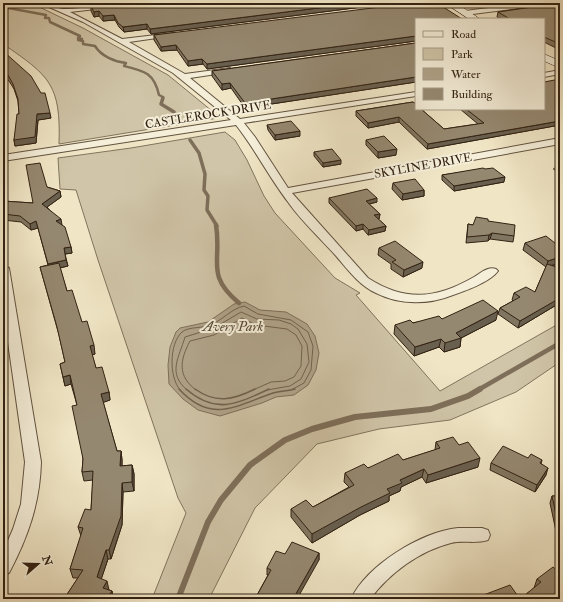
<svg xmlns="http://www.w3.org/2000/svg" width="563" height="602" viewBox="0 0 563 602" font-family="'IM FELL Double Pica',serif">
<style>
.green{fill:#d0c5a8;stroke:#82745e}
.water{fill:#b0a389;stroke:#7e6f5a}
.lines{fill:none;stroke-linecap:round;stroke-linejoin:round}
.shore-far1{stroke:#72624e;stroke-width:1}
.shore{stroke:#72624e;stroke-width:1.5}
.stream-far3{stroke:#7e6f5a;stroke-width:2.5}
.stream-far2{stroke:#7e6f5a;stroke-width:3.5}
.stream-far1{stroke:#7e6f5a;stroke-width:4.5}
.stream{stroke:#7e6f5a;stroke-width:6}
.lane-casing{stroke:#625340;stroke-width:2}
.street-casing{stroke:#625340;stroke-width:2}
.secondary-casing{stroke:#332213;stroke-width:1}
.lane{fill:#f5efda;fill-rule:evenodd}
.street{fill:#f5efda;fill-rule:evenodd}
.secondary{fill:#f5efda;fill-rule:evenodd}
.wall{fill:#807560;stroke:#332213}
.shaded-wall{fill:#685f4e;stroke:#332213}
.building{fill:#958870;stroke:#332213}
.labels{text-anchor:middle;dominant-baseline:central;stroke-width:4;stroke-linejoin:round;paint-order:stroke}
.far-street-label{font-size:12px;fill:#332213;stroke:#f5efda}
.park-label{font-size:14px;font-style:italic;fill:#5a4b38;stroke:#f5efda}
</style>
<rect width="100%" height="100%" fill="#f0e6c6"/>
<filter id="stains"><feTurbulence type="fractalNoise" baseFrequency=".005" numOctaves="4"/><feColorMatrix values="0 0 0 0 .2 0 0 0 0 .09 0 0 0 0 .02 0 0 0 .5 -.17"/></filter>
<radialGradient id="worn" r=".72"><stop offset=".6" stop-color="#630" stop-opacity="0"/><stop offset="1" stop-color="#630" stop-opacity=".3"/></radialGradient>
<!-- green -->
<g class="green">
<path d="M3,3H31L83,28L168,75L217,115L218,118L59,144C61,85 50,76 3,44Z"/>
<polygon points="225,132 235,140 247,160 264,196 275,213 335,278 360,293 356,295 440,391 560,323 560,362 516,392 450,420 379,429 317,444 255,508 209,599 152,599 186,513 178,498 98,260 76,190 60,189 58,158 131,148"/>
</g>
<!-- water -->
<polygon class="water" points="245,302 260,310 286,312 307,324 315,336 319,353 316,370 308,385 294,395 276,397 262,403 220,416 198,410 183,399 169,384 168,365 170,347 176,332 180,328 208,322 234,304"/>
<g class="lines">
<!-- shore-far1 -->
<g class="shore-far1">
<path d="M180,390C169,377 169,344 182,332C189,326 204,329 212,324C224,319 231,309 244,306L258,314L291,320L308,332L313,346L311,370L304,383L291,390"/>
<path d="M187,390C167,373 179,358 185,337L214,328L241,312L257,319L279,320L291,324L298,329L307,344L309,362L301,379L290,386L267,390"/>
<path d="M196,390C177,376 180,360 190,341L214,335L242,318L256,325L287,329L296,335L302,346L301,366L294,377L285,381L271,382L253,390"/>
</g>
<!-- shore -->
<g class="shore">
<path d="M179,389C212,425 237,405 273,393C280,391 288,391 295,389"/>
<path d="M186,389C216,415 237,404 269,389"/>
<path d="M195,389C216,404 233,400 255,389"/>
</g>
<!-- stream-far3 -->
<path class="stream-far3" d="M3,7L46,15L45,18H49L50,22L80,36L78,38L82,39L78,40L83,41V44L95,46C101,56 115,62 126,63L124,66C145,71 154,73 159,95L163,97L162,99"/>
<!-- stream-far2 -->
<g class="stream-far2">
<polyline points="163,98 161,104 174,112 179,121"/>
<polyline points="190,140 199,153 205,174 204,190 208,196 207,210 217,226"/>
</g>
<!-- stream-far1 -->
<g class="stream-far1">
<path d="M216,225C222,261 205,275 239,303"/>
<polyline points="478,390 560,343"/>
</g>
<!-- stream -->
<polyline class="stream" points="178,599 208,522 221,500 250,465 285,440 312,429 355,417 431,409 468,396 480,389"/>
<defs>
<polygon id="lane" points="560,167 560,173 554,169"/>
<g id="street">
<path d="M40,3C49,3 56,9 64,9C86,9 110,3 133,3L130,5L70,12L122,39L173,33L174,34L171,36L129,42L185,74L230,68V72L190,78L240,119L416,92V96L244,123L255,137L288,188L560,138V144L292,193L368,278C405,302 436,299 474,277C481,273 488,266 496,269L498,271C490,282 465,291 453,295C428,305 400,305 376,293C360,286 348,270 337,257C321,239 302,222 288,202C269,177 255,149 236,125L3,161V155L231,120L173,73L83,22Z"/>
<polygon points="527,3 545,3 542,5 465,15 462,13 465,11"/>
<polygon points="560,70 560,74 544,77 544,73"/>
<path d="M3,265L9,268L41,462C40,503 28,537 9,573L3,575V552L13,529L21,504L25,462L3,307Z"/>
<path d="M458,528H482L488,530L490,535L488,540C476,544 463,540 451,543C419,551 390,573 370,599H351C367,565 421,532 458,528Z"/>
</g>
<g id="secondary">
<polygon points="445,3 456,3 480,19 469,19"/>
<polygon points="544,54 560,61 560,68 544,61"/>
</g>
</defs>
<!-- lane casing -->
<use href="#lane" class="lane-casing"/>
<!-- street casing -->
<use href="#street" class="street-casing"/>
<!-- secondary casing -->
<use href="#secondary" class="secondary-casing"/>
<!-- lane -->
<use href="#lane" class="lane"/>
<!-- street -->
<use href="#street" class="street"/>
<!-- secondary -->
<use href="#secondary" class="secondary"/>
</g>
<!-- wall -->
<g class="wall">
<polygon points="87,3 393,3 151,34 147,29 124,32 119,27 115,20 103,21 99,16 94,17 91,11 91,6 119,3 89,6"/>
<polygon points="560,3 560,50 544,42 544,19 502,19 497,17 498,12"/>
<polygon points="416,19 416,41 207,69 203,64 188,66 177,50 161,51 154,40 154,35"/>
<polygon points="416,43 416,82 245,108 231,88 222,90 212,76 212,71"/>
<polygon points="3,47 5,49 6,54 51,118 38,120 36,143 15,146 14,140 19,114 18,101 14,89 9,81 3,75"/>
<polygon points="560,79 560,125 427,149 399,122 368,128 356,116 356,111 413,102 444,129 478,124 460,109 544,109"/>
<polygon points="267,125 300,136 275,140 268,130"/>
<polygon points="366,140 396,155 378,158 366,145"/>
<polygon points="314,152 341,164 323,167 314,156"/>
<polygon points="485,169 504,182 454,191 442,180 442,175"/>
<polygon points="393,183 424,190 424,196 402,200 392,189"/>
<polygon points="47,187 60,191 61,197 47,207 62,225 71,247 72,253 65,254 68,266 60,268 67,291 82,322 95,354 92,355 96,368 109,392 110,400 103,402 117,451 121,451 122,460 122,466 132,465 134,474 134,491 123,492 122,525 111,559 108,559 101,579 109,590 112,591 113,599 64,599 78,578 73,578 70,569 81,536 78,527 91,510 93,480 84,481 82,472 83,459 77,405 71,384 65,386 60,364 65,362 59,335 40,267 48,265 38,228 31,230 21,222 3,220 3,201 33,203"/>
<polygon points="329,198 377,202 369,204 380,214 379,219 378,219 386,226 385,231 368,235 363,229 356,231 329,203"/>
<polygon points="488,221 514,236 513,242 490,239 488,241 466,243 468,224 473,225"/>
<polygon points="525,243 560,263 552,266 560,268 560,298 558,304 518,328 498,314 500,308 513,301 512,300 514,293 535,292 546,267 523,250"/>
<polygon points="379,248 422,268 403,277 391,269 391,264 378,255"/>
<polygon points="442,319 496,320 461,338 460,347 444,352 439,347 414,356 394,334 395,325"/>
<polygon points="436,442 459,445 478,467 426,483 422,477 401,487 400,491 389,496 389,501 360,515 312,543 291,517 291,509 313,507 349,487 344,482 345,473 403,460 435,450"/>
<polygon points="542,460 541,464 546,475 535,492 490,470 491,463"/>
<polygon points="552,496 560,496 560,550 550,503"/>
<polygon points="319,553 319,560 256,597 268,575 267,575 267,568 285,554"/>
<polygon points="560,573 520,599 534,588 537,579"/>
</g>
<!-- shaded-wall -->
<g class="shaded-wall">
<polygon points="88,3 122,3 89,6"/>
<polygon points="358,3 393,3 151,34 150,29"/>
<polygon points="99,11 99,16 94,17 94,12"/>
<polygon points="114,15 115,20 103,21 103,16"/>
<polygon points="147,24 147,29 124,32 123,27"/>
<polygon points="416,36 416,41 207,69 207,64"/>
<polygon points="176,45 177,50 161,51 161,47"/>
<polygon points="3,49 5,49 6,54 3,55"/>
<polygon points="202,59 203,64 188,66 188,61"/>
<polygon points="416,77 416,82 245,108 245,103"/>
<polygon points="230,83 231,88 222,90 222,84"/>
<polygon points="50,113 51,118 38,120 36,143 15,146 14,140 37,114"/>
<polygon points="399,117 399,122 368,128 368,123"/>
<polygon points="560,121 560,125 427,149 428,144"/>
<polygon points="300,131 300,136 275,140 275,135"/>
<polygon points="397,149 396,155 378,158 378,152"/>
<polygon points="341,160 341,164 323,167 323,163"/>
<polygon points="505,177 504,182 454,191 454,186"/>
<polygon points="424,190 424,196 402,200 403,194"/>
<polygon points="60,191 61,197 43,210 42,204"/>
<polygon points="377,198 377,202 365,205 366,201"/>
<polygon points="380,214 379,219 374,220 374,215"/>
<polygon points="61,219 62,225 57,227 56,221"/>
<polygon points="36,221 38,228 31,230 30,224"/>
<polygon points="363,224 363,229 356,231 356,226"/>
<polygon points="386,226 385,231 368,235 369,230"/>
<polygon points="492,233 490,239 488,241 489,235"/>
<polygon points="71,247 72,253 65,254 64,248"/>
<polygon points="560,257 560,263 546,267 548,261"/>
<polygon points="66,260 68,266 49,270 48,264"/>
<polygon points="423,262 422,268 403,277 404,270"/>
<polygon points="560,297 558,304 518,328 520,321"/>
<polygon points="498,311 496,320 461,338 460,347 444,352 445,343 456,333"/>
<polygon points="441,339 439,347 414,356 415,347"/>
<polygon points="94,345 95,354 92,355 90,346"/>
<polygon points="70,375 71,384 65,386 63,377"/>
<polygon points="109,392 110,400 102,403 101,394"/>
<polygon points="121,451 122,460 122,475 120,466"/>
<polygon points="480,458 478,467 426,483 428,475"/>
<polygon points="132,465 134,474 134,491 132,482"/>
<polygon points="548,468 546,475 535,492 537,485"/>
<polygon points="424,469 422,477 401,487 400,491 389,496 389,501 360,515 312,543 312,534 400,480"/>
<polygon points="122,483 123,492 122,525 111,559 109,550"/>
<polygon points="106,550 108,559 99,586 97,577"/>
<polygon points="319,553 319,560 297,599 293,599"/>
<polygon points="107,581 109,590 105,596 103,588"/>
<polygon points="112,591 113,599 106,599"/>
</g>
<!-- building -->
<g class="building">
<polygon points="121,3 358,3 150,29 147,24 123,27 118,23 114,15 103,16 99,11 94,12 91,6"/>
<polygon points="413,3 437,3 462,19 416,19 416,36 207,64 202,59 188,61 176,45 161,47 154,35"/>
<polygon points="560,3 560,44 544,37 544,19 510,19 498,12"/>
<polygon points="416,43 416,77 245,103 230,83 222,84 212,71"/>
<polygon points="3,51 31,76 41,93 45,93 50,113 37,114 35,137 14,140 17,114 19,114 18,99 13,84 8,75 3,71"/>
<polygon points="560,79 560,121 428,144 399,117 368,123 356,111 413,102 416,104 416,109 421,109 444,129 484,123 466,109 544,109 544,82"/>
<polygon points="291,121 300,131 275,135 267,125"/>
<polygon points="384,136 397,149 378,152 366,140"/>
<polygon points="332,149 341,160 323,163 314,152"/>
<polygon points="40,163 47,187 60,191 42,204 61,219 56,221 65,227 71,247 64,248 66,260 48,264 36,221 30,224 20,216 3,214 3,201 33,203 26,165"/>
<polygon points="483,168 485,169 493,168 505,177 454,186 442,175"/>
<polygon points="415,179 424,190 403,194 393,183"/>
<polygon points="367,189 377,198 366,201 380,214 374,215 386,226 369,230 363,224 356,226 329,198"/>
<polygon points="476,217 488,219 488,221 515,225 514,236 492,233 489,235 467,237 468,224 473,225"/>
<polygon points="546,236 560,247 560,257 548,261 525,243"/>
<polygon points="395,241 423,262 404,270 392,262 396,260 379,248"/>
<polygon points="59,263 67,291 72,290 82,322 87,321 94,345 90,346 96,368 102,367 109,392 101,394 117,451 121,451 120,466 132,465 132,482 122,483 121,516 109,550 106,550 97,577 107,581 103,588 112,591 106,599 64,599 83,570 70,569 83,528 78,527 85,509 91,510 93,471 82,472 83,459 72,406 77,405 70,375 63,377 60,364 65,362 57,327 40,267"/>
<polygon points="547,264 560,268 560,298 520,321 500,308 520,297 514,293 526,287 535,292"/>
<polygon points="483,300 498,311 456,333 461,338 445,343 441,339 415,347 395,325 410,320 413,323 439,316 442,319"/>
<polygon points="453,437 459,445 468,442 480,458 428,475 424,469 400,480 402,483 387,489 390,493 361,507 312,534 291,509 306,500 313,507 354,485 345,473 364,464 368,468 398,454 403,460 440,448 436,442"/>
<polygon points="503,446 528,458 531,454 542,460 540,463 548,468 537,485 491,463"/>
<polygon points="552,496 560,496 560,532"/>
<polygon points="292,542 319,553 293,599 250,599 252,595 256,597 271,570 267,568 276,551 285,554"/>
<polygon points="553,567 560,573 560,599 473,599 510,585 520,599 541,582 537,579"/>
</g>
<g class="labels">
<!-- far-street labels -->
<g class="far-street-label">
<text transform="translate(208 115) rotate(-9)">CASTLEROCK DRIVE</text>
<text transform="translate(423 166) rotate(-10)">SKYLINE DRIVE</text>
</g>
<!-- park labels -->
<g class="park-label">
<text x="233" y="326">Avery Park</text>
</g>
</g>
<!-- margin -->
<rect width="563" height="602" fill="none" stroke="#f0e6c6" stroke-width="16"/>
<rect x="4" y="4" width="555" height="594" fill="none" stroke="#332213" stroke-width="2"/>
<rect x="8" y="8" width="547" height="586" fill="none" stroke="#332213"/>
<!-- legend -->
<rect x="415" y="18" width="130" height="92" fill="#f5efda" stroke="#a79d8a"/>
<rect x="423" y="31" width="20" height="6" fill="#f5efda" stroke="#a79d8a"/>
<text x="451" y="38" font-size="12" fill="#332213">Road</text>
<rect x="423" y="48" width="20" height="12" fill="#d0c5a8" stroke="#a79d8a"/>
<text x="451" y="58" font-size="12" fill="#332213">Park</text>
<rect x="423" y="68" width="20" height="12" fill="#b0a389" stroke="#a79d8a"/>
<text x="451" y="78" font-size="12" fill="#332213">Water</text>
<rect x="423" y="88" width="20" height="12" fill="#958870" stroke="#a79d8a"/>
<text x="451" y="98" font-size="12" fill="#332213">Building</text>
<!-- north arrow -->
<g transform="translate(38 564) rotate(70)" stroke="#f5efda" stroke-width="3" paint-order="stroke">
<path d="M0-3L7 15L0 10L-7 15Z" fill="#332213"/>
<text y="-6" font-size="11" font-weight="bold" text-anchor="middle" fill="#332213">N</text>
</g>
<rect width="100%" height="100%" filter="url(#stains)"/>
<rect width="100%" height="100%" fill="url(#worn)"/>
</svg>
